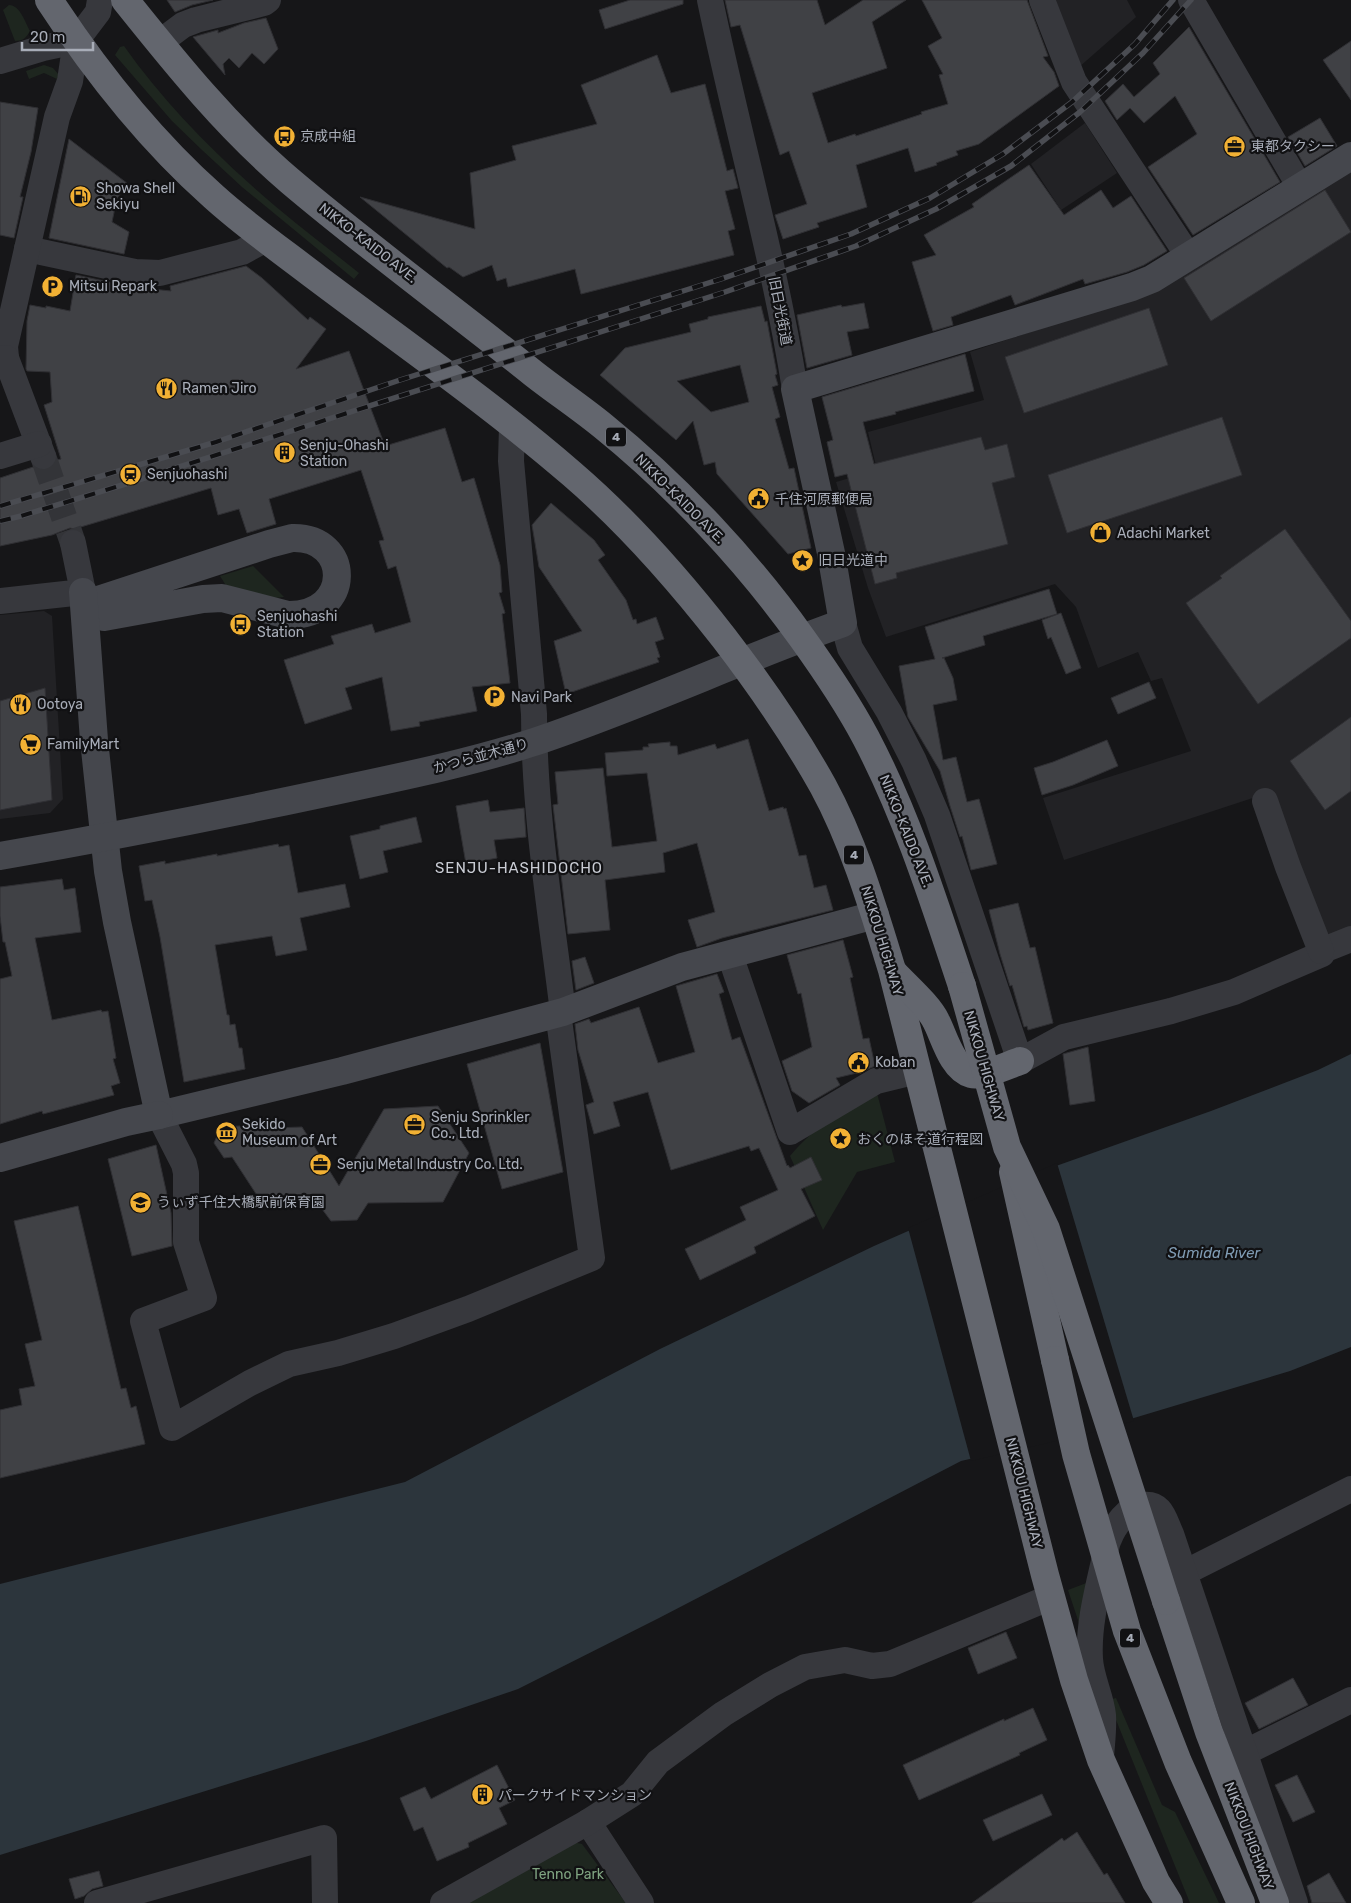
<svg xmlns="http://www.w3.org/2000/svg" width="1351" height="1903" viewBox="0 0 1351 1903" font-family="Rubik,'Noto Sans JP',sans-serif">
<style>
.built{fill:#222225}
.green{fill:#1e261f}
.water{fill:#2c353c}
.pier{fill:#161618}
.building{fill:#404145;stroke:#303034;fill-rule:evenodd}
.lines{fill:none;stroke-linecap:round;stroke-linejoin:round}
.street-tunnel{stroke:#333438;stroke-width:26;stroke-dasharray:26 13;stroke-linecap:butt}
.street{stroke:#37383d;stroke-width:26}
.secondary{stroke:#45474d;stroke-width:28}
.highway{stroke:#63666e;stroke-width:28}
.rail-casing{stroke:#4a4c52;stroke-width:5.5}
.rail{stroke:#111113;stroke-width:4;stroke-dasharray:11;stroke-linecap:butt}
.highway-bridge{stroke:#63666e;stroke-width:28}
.labels{text-anchor:middle;dominant-baseline:central;stroke-width:4.5;stroke-linejoin:round;paint-order:stroke}
.shield{fill:#111113;stroke:#7b7e86;stroke-width:1}
.shield-label{font-size:12px;font-weight:bold;fill:#a8adb8}
.poi-label{font-size:14px;fill:#a8adb8;stroke:#111113;text-anchor:start}
.street-label{font-size:14px;fill:#a8adb8;stroke:#111113}
.park-label{font-size:14px;fill:#7fa381;stroke:#111113}
.neighbourhood-label{font-size:15px;letter-spacing:1px;fill:#c9ccd4;stroke:#111113}
.water-label{font-size:15px;font-style:italic;fill:#7f9bb3;stroke:#111113}
</style>
<rect width="100%" height="100%" fill="#161618"/>
<!-- built -->
<g class="built">
<polygon points="1052,0 1127,0 1136,17 1078,68"/>
<polygon points="1085,123 1117,173 1061,210 1031,164"/>
<polygon points="1351,171 1351,928 1330,937 1323,934 1271,792 1064,860 1043,798 1191,751 1162,678 1151,681 1138,652 1098,668 1076,607 1055,584 886,637 868,588 836,482 877,470 868,432 984,400 970,352 1157,290"/>
<polygon points="44,611 52,616 63,799 50,813 0,819 0,615"/>
</g>
<!-- green -->
<g class="green">
<path d="M9,5C20,5 25,22 30,31C26,38 23,41 15,41L3,10Z"/>
<path d="M124,46C160,97 204,143 250,184C285,216 323,244 359,273L354,279L242,187L202,150L172,121L115,55L120,47Z"/>
<polygon points="44,65 53,68 59,75 57,79 44,73 29,79 26,71"/>
<polygon points="253,566 284,597 275,598 227,587 220,576"/>
<path d="M877,1093L895,1162L857,1172L823,1230L790,1156C813,1129 844,1105 877,1093Z"/>
<polygon points="1089,1582 1079,1623 1068,1590"/>
<polygon points="1116,1698 1162,1805 1175,1812 1219,1903 1190,1903 1108,1700"/>
<polygon points="568,1841 582,1844 626,1903 462,1903"/>
</g>
<!-- water -->
<polygon class="water" points="1351,1054 1351,1347 1290,1371 1094,1430 961,1461 659,1618 518,1689 366,1741 0,1855 0,1584 405,1482 660,1349 874,1246 1056,1166 1211,1111 1318,1070"/>
<!-- pier -->
<polygon class="pier" points="1057,1163 1134,1421 1094,1432 971,1461 908,1228"/>
<!-- building -->
<g class="building">
<polygon points="167,0 213,0 192,5 175,12"/>
<polygon points="630,0 683,0 683,4 605,29 599,10"/>
<polygon points="725,0 817,0 825,25 863,0 906,0 872,22 887,68 812,93 828,143 855,134 856,136 922,114 921,112 948,104 939,75 943,74 928,46 942,38 922,0 1027,0 1048,56 1043,57 1054,72 1059,86 979,144 956,151 958,155 936,163 937,165 915,172 908,148 856,165 867,207 817,223 819,227 783,239 775,215 807,204 789,151 780,155 740,25 731,27"/>
<polygon points="266,18 278,49 264,64 252,53 239,68 229,58 223,64 225,75 193,37 218,30 218,33 244,23"/>
<polygon points="1189,27 1280,182 1193,235 1148,167 1197,134 1175,96 1144,123 1130,108 1117,120 1105,101 1123,84 1134,97 1160,74 1153,63"/>
<polygon points="1351,41 1351,100 1323,60"/>
<polygon points="657,55 671,93 705,84 727,171 733,169 738,188 725,191 735,229 728,231 734,255 581,294 575,269 508,287 506,278 497,281 492,265 463,277 449,267 447,268 360,197 475,229 470,173 516,160 512,146 597,124 581,85"/>
<polygon points="0,102 38,108 31,152 20,197 23,197 14,238 0,235"/>
<polygon points="1320,118 1337,146 1305,166 1288,137"/>
<polygon points="69,139 128,184 117,198 112,222 129,232 124,254 49,238"/>
<polygon points="1029,165 1064,215 1101,190 1113,208 1131,196 1167,251 1144,265 1127,272 1085,284 1083,279 1015,305 1011,295 951,317 953,325 933,331 912,262 936,255 924,235 974,207 972,204"/>
<polygon points="1325,190 1351,232 1211,321 1184,278"/>
<polygon points="246,266 262,278 308,320 310,317 326,329 296,369 349,351 385,446 445,428 462,482 474,478 500,565 502,592 499,593 505,613 502,614 510,683 472,687 477,711 419,722 420,726 391,731 382,677 345,688 352,709 305,724 284,660 334,644 331,636 372,624 375,633 411,622 396,566 388,569 379,541 384,540 361,470 269,499 276,524 247,533 239,509 218,515 211,488 74,529 70,528 52,535 0,546 0,478 33,467 40,471 48,470 54,466 57,460 61,459 44,405 52,402 50,372 27,371 26,369 27,321 30,305 46,308 46,306 70,311 76,275 132,287 171,291 170,286"/>
<polygon points="864,303 869,328 847,332 852,355 807,368 797,315 841,305 842,307"/>
<path d="M761,306L765,322L767,321L777,374L775,375L778,385L772,387L780,417L775,419L789,469L794,468L811,548L788,554L717,474L715,462L704,465L693,421L676,440L600,375L625,348L691,332L689,324L708,319V317ZM740,365L749,402L711,412L677,381Z"/>
<polygon points="1149,308 1168,365 1024,413 1005,357"/>
<polygon points="965,354 974,391 895,412 896,414 863,422 874,464 981,437 985,450 1007,444 1015,477 992,483 1008,544 896,573 897,578 875,584 847,474 835,477 827,442 833,440 822,397"/>
<polygon points="1222,417 1242,475 1067,533 1048,475"/>
<polygon points="551,503 594,540 605,555 598,560 626,600 633,620 636,619 637,624 656,617 664,639 655,642 660,657 657,658 659,662 566,694 554,641 582,631 539,567 532,525"/>
<polygon points="1285,529 1351,621 1351,638 1258,704 1186,603 1222,578 1220,576"/>
<polygon points="1049,589 1057,614 983,636 985,645 942,658 944,658 953,678 957,700 933,705 943,760 956,757 967,802 979,799 997,864 971,870 962,836 960,837 950,806 940,771 908,717 899,666 935,659 925,627"/>
<polygon points="1061,613 1081,668 1066,674 1051,637 1048,639 1042,620"/>
<polygon points="1149,682 1156,698 1118,714 1111,698"/>
<polygon points="45,688 52,800 0,810 0,701"/>
<polygon points="1351,717 1351,791 1325,810 1290,761"/>
<polygon points="748,739 769,811 783,807 784,809 786,808 799,856 806,855 814,888 826,885 833,910 722,938 697,947 688,920 715,912 697,843 663,853 665,872 605,880 610,930 568,934 553,805 558,804 555,772 603,768 612,847 657,841 647,773 607,776 605,753 643,750 643,747 649,747 648,744 670,742 670,746 677,746 678,755 715,744 717,749"/>
<polygon points="1107,740 1118,766 1073,785 1042,795 1034,768 1053,762"/>
<polygon points="488,800 490,812 524,808 526,837 494,840 497,858 466,864 456,806"/>
<polygon points="416,817 422,842 383,851 388,872 360,879 350,836 380,829 380,826"/>
<polygon points="278,844 279,847 289,845 298,893 345,884 350,907 300,918 307,950 276,956 272,936 215,945 227,1015 229,1015 230,1025 235,1024 239,1048 242,1048 245,1069 184,1082 160,937 152,900 145,901 139,866 165,861 165,864 217,854 217,856"/>
<polygon points="62,879 64,890 75,888 81,932 35,938 52,1020 101,1010 102,1012 108,1011 116,1058 113,1059 120,1083 111,1086 114,1095 43,1114 42,1111 0,1124 0,979 12,976 5,942 3,942 0,916 0,887"/>
<polygon points="1018,903 1030,948 1035,947 1053,1023 1028,1030 1027,1026 1024,1027 1012,985 1010,986 1000,954 989,910"/>
<polygon points="843,940 853,977 850,978 863,1039 869,1038 875,1066 861,1072 836,1078 840,1085 809,1103 792,1091 782,1061 812,1047 801,993 798,994 787,955"/>
<polygon points="585,957 594,983 576,990 572,961"/>
<polygon points="717,974 724,992 719,994 732,1040 740,1037 787,1166 788,1165 790,1168 811,1157 822,1180 801,1189 815,1216 754,1247 756,1253 700,1280 685,1249 746,1220 740,1207 778,1190 759,1148 751,1151 749,1146 671,1170 648,1092 613,1102 620,1126 594,1134 586,1105 594,1102 578,1050 575,1024 589,1019 591,1023 639,1007 658,1063 695,1052 676,986"/>
<polygon points="540,1043 563,1172 502,1189 467,1064"/>
<polygon points="1088,1047 1095,1101 1070,1105 1063,1054"/>
<polygon points="438,1106 469,1153 443,1202 368,1203 357,1220 331,1221 316,1201 264,1206 232,1157 224,1158 214,1143 221,1127 240,1126 242,1129 302,1127 339,1186 384,1109"/>
<polygon points="156,1145 171,1213 172,1246 132,1256 108,1159"/>
<polygon points="78,1206 121,1389 126,1388 131,1408 136,1406 145,1444 0,1478 0,1410 22,1405 19,1389 35,1386 25,1344 42,1340 14,1221"/>
<polygon points="1006,1632 1017,1658 978,1674 968,1648"/>
<polygon points="1293,1678 1308,1705 1259,1729 1245,1703"/>
<polygon points="1033,1708 1047,1740 1019,1753 1020,1755 919,1800 903,1765 1004,1719 1004,1721"/>
<polygon points="497,1765 515,1800 499,1808 507,1824 468,1843 469,1847 437,1861 423,1827 414,1831 400,1798 425,1787 431,1799"/>
<polygon points="1297,1775 1315,1812 1293,1822 1275,1785"/>
<polygon points="1042,1794 1052,1815 993,1841 983,1820"/>
<polygon points="1077,1832 1104,1875 1107,1873 1125,1903 972,1903 1062,1838 1064,1841"/>
<polygon points="99,1871 103,1886 92,1889 84,1896 75,1899 69,1879"/>
<polygon points="1329,1873 1346,1903 1312,1903 1307,1886"/>
</g>
<g class="lines">
<!-- street-tunnel -->
<polyline class="street-tunnel" points="43,456 73,543"/>
<!-- street -->
<g class="street">
<path d="M710,0C737,130 774,258 795,389"/>
<polyline points="1042,0 1074,82 1189,257"/>
<polyline points="1191,0 1300,187"/>
<polyline points="159,43 183,25 196,20 264,3 268,0"/>
<polyline points="0,61 43,48 76,41"/>
<polyline points="27,249 135,272 160,273 242,252 266,239"/>
<polyline points="6,358 5,346 57,117 70,81 76,41 98,12 100,0"/>
<polyline points="0,359 6,358 43,456"/>
<path d="M512,426L511,461L534,714C534,812 551,914 563,1012"/>
<polyline points="0,456 39,444"/>
<polyline points="0,601 83,592 73,543"/>
<polyline points="843,623 850,648 889,712 914,761 937,815 1020,1061 1064,1037 1171,1011 1234,992 1322,954 1321,951 1351,939"/>
<polyline points="1265,801 1288,867 1321,951"/>
<polyline points="730,955 790,1132 876,1081 917,1071"/>
<polyline points="159,1115 184,1164 186,1173 186,1242 204,1298 143,1321 172,1428 250,1383 289,1364 338,1353 394,1336 468,1309 592,1258 558,1013"/>
<polyline points="1184,1573 1351,1489"/>
<polyline points="1244,1753 1351,1700"/>
<path d="M1101,1757C1102,1743 1104,1728 1103,1715C1101,1696 1091,1678 1090,1659C1088,1627 1097,1592 1104,1561C1105,1554 1106,1545 1109,1539C1114,1526 1128,1507 1142,1505C1162,1502 1164,1519 1171,1534L1295,1903"/>
<polyline points="588,1822 641,1903"/>
<polyline points="97,1903 324,1838 325,1903"/>
<polyline points="443,1903 588,1822 632,1794 658,1762 723,1714 770,1685 805,1667 845,1660 872,1666 890,1664 1051,1597"/>
</g>
<!-- secondary -->
<g class="secondary">
<path d="M292,538C352,536 353,616 288,615L222,598L203,599L104,617L85,609L101,599L269,544Z"/>
<polyline points="83,592 94,740 108,871 117,922 159,1115 342,1071 563,1012 682,967 875,915"/>
<path d="M0,856C109,837 217,816 325,793C395,778 466,764 534,742C639,707 739,660 843,623L831,553L795,389L1132,287L1152,279L1351,156"/>
<polyline points="0,1158 126,1122 159,1115"/>
</g>
<!-- highway -->
<g class="highway">
<path d="M49,0C96,72 149,139 213,196C246,226 282,251 317,278C402,342 491,404 572,474C629,523 678,579 724,638C760,685 794,734 823,786C854,843 873,908 892,970L1045,1575L1074,1680L1101,1760L1156,1882L1169,1903"/>
<path d="M125,0C177,65 227,127 290,181C369,248 453,309 534,374C557,392 581,408 603,426C676,485 748,562 802,638C825,670 848,704 866,738C907,816 934,902 962,986"/>
<path d="M895,974C907,987 929,1006 936,1021C944,1036 952,1069 971,1074C983,1077 1008,1065 1020,1061"/>
<polyline points="1013,1172 1055,1360"/>
<polyline points="1166,1601 1209,1732 1275,1903"/>
</g>
<defs>
<g id="rail">
<polyline points="0,506 216,442 400,380 721,279 851,234 930,198 1003,154 1072,102 1135,44 1173,0"/>
<polyline points="0,521 21,516 132,482 725,292 856,246 936,209 1011,166 1080,112 1143,53 1191,0"/>
</g>
</defs>
<!-- rail casing -->
<use href="#rail" class="rail-casing"/>
<!-- rail -->
<use href="#rail" class="rail"/>
<!-- highway-bridge -->
<g class="highway-bridge">
<polyline points="962,986 1007,1147 1046,1229 1166,1601"/>
<polyline points="1055,1360 1076,1454 1127,1631 1178,1762 1241,1903"/>
</g>
</g>
<!-- icons -->
<defs>
<symbol id="bus-disc" viewBox="-11 -11 22 22"><circle r="9.5" fill="#f2b134" stroke="#111113"/><path d="M-5-6H5V4H4V6H2V4H-2V6H-4V4H-5ZM-3.5-4V0h7V-4ZM-3.5 1.2v1.5H-2V1.2ZM2 1.2v1.5H3.5V1.2Z" fill="#111"/></symbol>
<symbol id="office-disc" viewBox="-11 -11 22 22"><circle r="9.5" fill="#f2b134" stroke="#111113"/><path d="M-6-3h4V-5.5h4V-3h4V5H-6ZM-1-4.5V-3h2v-1.5ZM-6 0V1H6V0Z" fill="#111"/></symbol>
<symbol id="fuel-disc" viewBox="-11 -11 22 22"><circle r="9.5" fill="#f2b134" stroke="#111113"/><path d="M-5.5-6h7V0h2V4h1.3V-2.5L3-4.5l.8-.8L6-3V5H2.5V1h-1V6h-7ZM-4.2-4.7v3.2H.2V-4.7Z" fill="#111"/></symbol>
<symbol id="parking-disc" viewBox="-11 -11 22 22"><circle r="9.5" fill="#f2b134" stroke="#111113"/><path d="M-3.5-5.5H1a3.5 3.5 0 0 1 0 7H-1V5.5H-3.5ZM-1-3.4V-.6H.8a1.4 1.4 0 0 0 0-2.8Z" fill="#111"/></symbol>
<symbol id="restaurant-disc" viewBox="-11 -11 22 22"><circle r="9.5" fill="#f2b134" stroke="#111113"/><path d="M-5-6h1v4h1v-4h1v4h1v-4h1v5L-1.5 .5V6h-2V.5L-5-1ZM5-6V6H3V1.5H1.5Q1.5-4 5-6Z" fill="#111"/></symbol>
<symbol id="building-disc" viewBox="-11 -11 22 22"><circle r="9.5" fill="#f2b134" stroke="#111113"/><path d="M-4-6H4V6H1V3H-1V6H-4ZM-2.5-4.3h1.7v1.8h-1.7ZM.8-4.3h1.7v1.8H.8ZM-2.5-1h1.7V.8h-1.7ZM.8-1h1.7V.8H.8Z" fill="#111"/></symbol>
<symbol id="station-disc" viewBox="-11 -11 22 22"><circle r="9.5" fill="#f2b134" stroke="#111113"/><path d="M-3-6H3Q5-6 5-4V2Q5 4 3 4L4.5 6H3L1.5 4h-3L-3 6H-4.5L-3 4Q-5 4-5 2V-4Q-5-6-3-6ZM-3.5-4v3h7v-3ZM-3.5 1v1.5H-2V1ZM2 1v1.5H3.5V1Z" fill="#111"/></symbol>
<symbol id="civic-disc" viewBox="-11 -11 22 22"><circle r="9.5" fill="#f2b134" stroke="#111113"/><path d="M-.6-6.5H3V-4.5H.6V-3L4-1V1h2V6H-6V1h2V-1L-.6-3ZM-1.2 2.5V6h2.4V2.5Z" fill="#111"/></symbol>
<symbol id="shop-disc" viewBox="-11 -11 22 22"><circle r="9.5" fill="#f2b134" stroke="#111113"/><path d="M-5-2.5h2.3a2.7 3.5 0 0 1 5.4 0H5L5.5 6h-11ZM-1.5-2.5h3a1.5 2.3 0 0 0-3 0Z" fill="#111"/></symbol>
<symbol id="sight-disc" viewBox="-11 -11 22 22"><circle r="9.5" fill="#f2b134" stroke="#111113"/><path d="M0-6L1.8-2.2L6-1.7L2.9 1.2L3.7 5.4L0 3.3L-3.7 5.4L-2.9 1.2L-6-1.7L-1.8-2.2Z" fill="#111"/></symbol>
<symbol id="supermarket-disc" viewBox="-11 -11 22 22"><circle r="9.5" fill="#f2b134" stroke="#111113"/><path d="M-6-5.5h2.5l.6 2H6L4.5 2H-2.5L-4.4-4H-6ZM-1.5 3.2a1.3 1.3 0 1 0 .1 0ZM3 3.2a1.3 1.3 0 1 0 .1 0Z" fill="#111"/></symbol>
<symbol id="museum-disc" viewBox="-11 -11 22 22"><circle r="9.5" fill="#f2b134" stroke="#111113"/><path d="M0-6L6-3V-2H-6V-3ZM-5-1h2V3h-2ZM-1-1h2V3h-2ZM3-1h2V3H3ZM-6 4H6V6H-6Z" fill="#111"/></symbol>
<symbol id="school-disc" viewBox="-11 -11 22 22"><circle r="9.5" fill="#f2b134" stroke="#111113"/><path d="M0-5L7-2L0 1L-7-2ZM-4 1L0 2.5L4 1V4Q0 6-4 4Z" fill="#111"/></symbol>
</defs>
<g fill-rule="evenodd">
<use href="#bus-disc" x="272" y="124" width="25" height="25"/>
<use href="#office-disc" x="1222" y="134" width="25" height="25"/>
<use href="#fuel-disc" x="68" y="184" width="25" height="25"/>
<use href="#parking-disc" x="40" y="274" width="25" height="25"/>
<use href="#restaurant-disc" x="154" y="376" width="25" height="25"/>
<use href="#building-disc" x="272" y="440" width="25" height="25"/>
<use href="#station-disc" x="118" y="462" width="25" height="25"/>
<use href="#civic-disc" x="746" y="486" width="25" height="25"/>
<use href="#shop-disc" x="1088" y="520" width="25" height="25"/>
<use href="#sight-disc" x="790" y="548" width="25" height="25"/>
<use href="#bus-disc" x="228" y="612" width="25" height="25"/>
<use href="#parking-disc" x="482" y="684" width="25" height="25"/>
<use href="#restaurant-disc" x="8" y="692" width="25" height="25"/>
<use href="#supermarket-disc" x="18" y="732" width="25" height="25"/>
<use href="#civic-disc" x="846" y="1050" width="25" height="25"/>
<use href="#office-disc" x="402" y="1112" width="25" height="25"/>
<use href="#museum-disc" x="214" y="1120" width="25" height="25"/>
<use href="#sight-disc" x="828" y="1126" width="25" height="25"/>
<use href="#office-disc" x="308" y="1152" width="25" height="25"/>
<use href="#school-disc" x="128" y="1190" width="25" height="25"/>
<use href="#building-disc" x="470" y="1782" width="25" height="25"/>
</g>
<g class="labels">
<!-- shield labels -->
<g class="shield">
<rect x="606" y="427.5" width="20" height="19" rx="4"/>
<rect x="844" y="845.5" width="20" height="19" rx="4"/>
<rect x="1120" y="1628.5" width="20" height="19" rx="4"/>
</g>
<g class="shield-label">
<text x="616" y="437">4</text>
<text x="854" y="855">4</text>
<text x="1130" y="1638">4</text>
</g>
<!-- poi labels -->
<g class="poi-label">
<text x="300" y="136">京成中組</text>
<text x="1251" y="146">東都タクシー</text>
<text x="96" y="188">Showa Shell<tspan x="96" dy="16">Sekiyu</tspan></text>
<text x="69" y="286">Mitsui Repark</text>
<text x="182" y="388">Ramen Jiro</text>
<text x="300" y="445">Senju-Ohashi<tspan x="300" dy="16">Station</tspan></text>
<text x="147" y="474">Senjuohashi</text>
<text x="775" y="499">千住河原郵便局</text>
<text x="1117" y="533">Adachi Market</text>
<text x="818" y="560">旧日光道中</text>
<text x="257" y="616">Senjuohashi<tspan x="257" dy="16">Station</tspan></text>
<text x="511" y="697">Navi Park</text>
<text x="37" y="704">Ootoya</text>
<text x="47" y="744">FamilyMart</text>
<text x="875" y="1062">Koban</text>
<text x="431" y="1117">Senju Sprinkler<tspan x="431" dy="16">Co., Ltd.</tspan></text>
<text x="242" y="1124">Sekido<tspan x="242" dy="16">Museum of Art</tspan></text>
<text x="857" y="1139">おくのほそ道行程図</text>
<text x="337" y="1164">Senju Metal Industry Co. Ltd.</text>
<text x="157" y="1202">うぃず千住大橋駅前保育園</text>
<text x="498" y="1795">パークサイドマンション</text>
</g>
<!-- street labels -->
<g class="street-label">
<text transform="translate(368 243) rotate(38)">NIKKO-KAIDO AVE.</text>
<text transform="translate(780 311) rotate(79)">旧日光街道</text>
<text transform="translate(680 499) rotate(45)">NIKKO-KAIDO AVE.</text>
<text transform="translate(481 756) rotate(-15)">かつら並木通り</text>
<text transform="translate(906 831) rotate(68)">NIKKO-KAIDO AVE.</text>
<text transform="translate(882 941) rotate(73)">NIKKOU HIGHWAY</text>
<text transform="translate(984 1066) rotate(74)">NIKKOU HIGHWAY</text>
<text transform="translate(1024 1493) rotate(76)">NIKKOU HIGHWAY</text>
<text transform="translate(1249 1836) rotate(69)">NIKKOU HIGHWAY</text>
</g>
<!-- park labels -->
<g class="park-label">
<text x="568" y="1874">Tenno Park</text>
</g>
<!-- neighbourhood labels -->
<g class="neighbourhood-label">
<text x="519" y="868">SENJU-HASHIDOCHO</text>
</g>
<!-- water labels -->
<g class="water-label">
<text x="1214" y="1253">Sumida River</text>
</g>
</g>
<!-- scale -->
<path d="M22 42v8h71v-8" fill="none" stroke="#a8adb8" stroke-width="2.5"/>
<text x="30" y="42" font-size="15" fill="#a8adb8" stroke="#111113" stroke-width="4" paint-order="stroke">20 m</text>
</svg>
